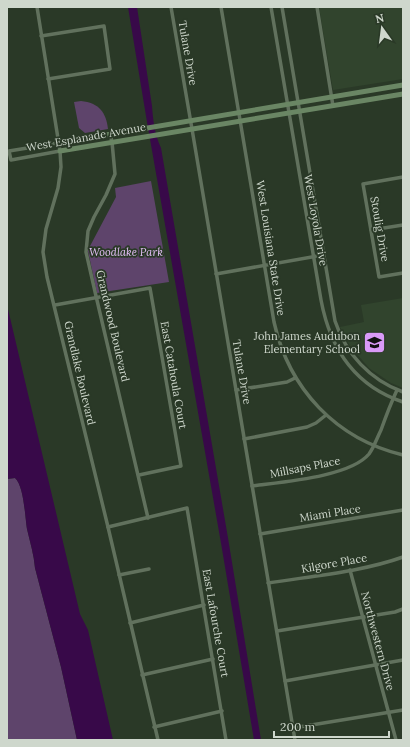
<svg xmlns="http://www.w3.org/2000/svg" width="410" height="747" viewBox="0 0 410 747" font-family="Lora,serif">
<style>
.built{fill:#31442d}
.green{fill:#5e446b}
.water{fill:#380949}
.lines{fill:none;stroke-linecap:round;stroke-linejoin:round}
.street{stroke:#61715d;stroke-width:3.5}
.secondary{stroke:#6a8664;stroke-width:5}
.labels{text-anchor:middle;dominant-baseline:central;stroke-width:3.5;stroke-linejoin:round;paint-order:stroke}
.street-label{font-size:11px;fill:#ced7cc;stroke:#2a3927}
.park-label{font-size:11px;font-style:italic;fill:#e4bff7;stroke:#2a3927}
.poi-label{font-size:11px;fill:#ced7cc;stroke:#2a3927;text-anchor:end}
</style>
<rect width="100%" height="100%" fill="#2a3927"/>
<!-- built -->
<g class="built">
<polygon points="319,7 403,7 403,79 333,90"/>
<polygon points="403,298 403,388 391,383 369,368 350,346 340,327 364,322 361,305"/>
</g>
<!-- green -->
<g class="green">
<path d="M81,101C99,103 106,112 108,129L85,133L79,128L74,102Z"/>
<polygon points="151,181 169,282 97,293 88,251 89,248 116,197 115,188"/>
<path d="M15,478C24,486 25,516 27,529C30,542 34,555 35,568L61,667L77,740H7V479Z"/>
</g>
<!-- water -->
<g class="water">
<path d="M128,7H137L152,106C153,121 155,135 161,148L228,538L261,740H254L221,543L147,122Z"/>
<path d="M7,305L80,614L88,630L113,740H77L61,667L35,568C34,555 30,542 27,529C25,517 24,486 15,478L7,479Z"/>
</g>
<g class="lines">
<!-- street -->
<g class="street">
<polyline points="37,7 60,151 61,167 58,188 46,229 43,252 47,277 108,527 158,740"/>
<polyline points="171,7 192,129 295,740"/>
<path d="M221,7L274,322C289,389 336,439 403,455"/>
<path d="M271,7L321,300C330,348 355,386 403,402"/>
<path d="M282,7L335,321C346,354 370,380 403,392"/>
<polyline points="317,7 333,106"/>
<polyline points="41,36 104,26 110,69 48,79"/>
<polyline points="110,134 112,142 115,174 106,195 94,217 88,231 86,252 96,296 148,518"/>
<polyline points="58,143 9,151 11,160 60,151"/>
<polyline points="403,177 363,184 379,277 403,273"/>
<polyline points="371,230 403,225"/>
<polyline points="216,274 323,255"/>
<polyline points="55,305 150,288 181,466 139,475"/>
<polyline points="236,390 287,382 295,378"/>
<polyline points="244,439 307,427 316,423 326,415"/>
<path d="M252,486C281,482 350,477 369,454C374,447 377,438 381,430C386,416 391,403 397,390"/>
<polyline points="108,527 187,508 226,740"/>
<polyline points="260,534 403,510"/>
<polyline points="350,570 396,740"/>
<polyline points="119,575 149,569"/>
<path d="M268,583C312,576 361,572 403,557"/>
<polyline points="130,623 204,605"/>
<polyline points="277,631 395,612 403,609"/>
<polyline points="142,675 213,659"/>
<polyline points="285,681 403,660"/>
<polyline points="154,727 222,711"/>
<polyline points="293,728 403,710"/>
</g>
<!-- secondary -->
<g class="secondary">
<polyline points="58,143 403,85"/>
<polyline points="60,151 403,94"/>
</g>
</g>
<!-- icons -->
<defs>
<symbol id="school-square" viewBox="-11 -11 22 22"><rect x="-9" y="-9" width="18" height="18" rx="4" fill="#d99af7" stroke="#2a3927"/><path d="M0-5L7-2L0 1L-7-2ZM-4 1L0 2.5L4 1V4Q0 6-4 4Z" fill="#111"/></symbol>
</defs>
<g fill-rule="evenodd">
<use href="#school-square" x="362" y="330" width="25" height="25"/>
</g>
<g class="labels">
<!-- street labels -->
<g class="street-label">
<text transform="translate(188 53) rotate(80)">Tulane Drive</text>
<text transform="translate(86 137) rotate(-10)">West Esplanade Avenue</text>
<text transform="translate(316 220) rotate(80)">West Loyola Drive</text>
<text transform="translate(380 229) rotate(80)">Stoulig Drive</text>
<text transform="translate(271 248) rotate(81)">West Louisiana State Drive</text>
<text transform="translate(113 326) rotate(77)">Grandwood Boulevard</text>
<text transform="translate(242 372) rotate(80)">Tulane Drive</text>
<text transform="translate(80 373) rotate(77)">Grandlake Boulevard</text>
<text transform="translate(174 375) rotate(80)">East Catahoula Court</text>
<text transform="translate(305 467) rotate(-11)">Millsaps Place</text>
<text transform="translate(330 513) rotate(-9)">Miami Place</text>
<text transform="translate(334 563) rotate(-10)">Kilgore Place</text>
<text transform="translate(216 623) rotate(80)">East Lafourche Court</text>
<text transform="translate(378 641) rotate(75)">Northwestern Drive</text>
</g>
<!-- park labels -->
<g class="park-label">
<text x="126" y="252">Woodlake Park</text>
</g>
<!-- poi labels -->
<g class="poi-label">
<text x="360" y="336">John James Audubon<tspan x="360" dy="13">Elementary School</tspan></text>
</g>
</g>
<!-- border -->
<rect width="410" height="747" fill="none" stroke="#ced7cc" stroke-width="16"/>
<!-- north arrow -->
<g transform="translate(382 28) rotate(346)" stroke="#2a3927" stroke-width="3" paint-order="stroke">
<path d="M0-3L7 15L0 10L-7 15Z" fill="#ced7cc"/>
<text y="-6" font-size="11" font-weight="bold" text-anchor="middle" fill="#ced7cc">N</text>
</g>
<!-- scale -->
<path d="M274 731v6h115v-6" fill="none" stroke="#ced7cc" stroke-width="2"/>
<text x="280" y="731" font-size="12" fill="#ced7cc" stroke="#2a3927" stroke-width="3" paint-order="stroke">200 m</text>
</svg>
